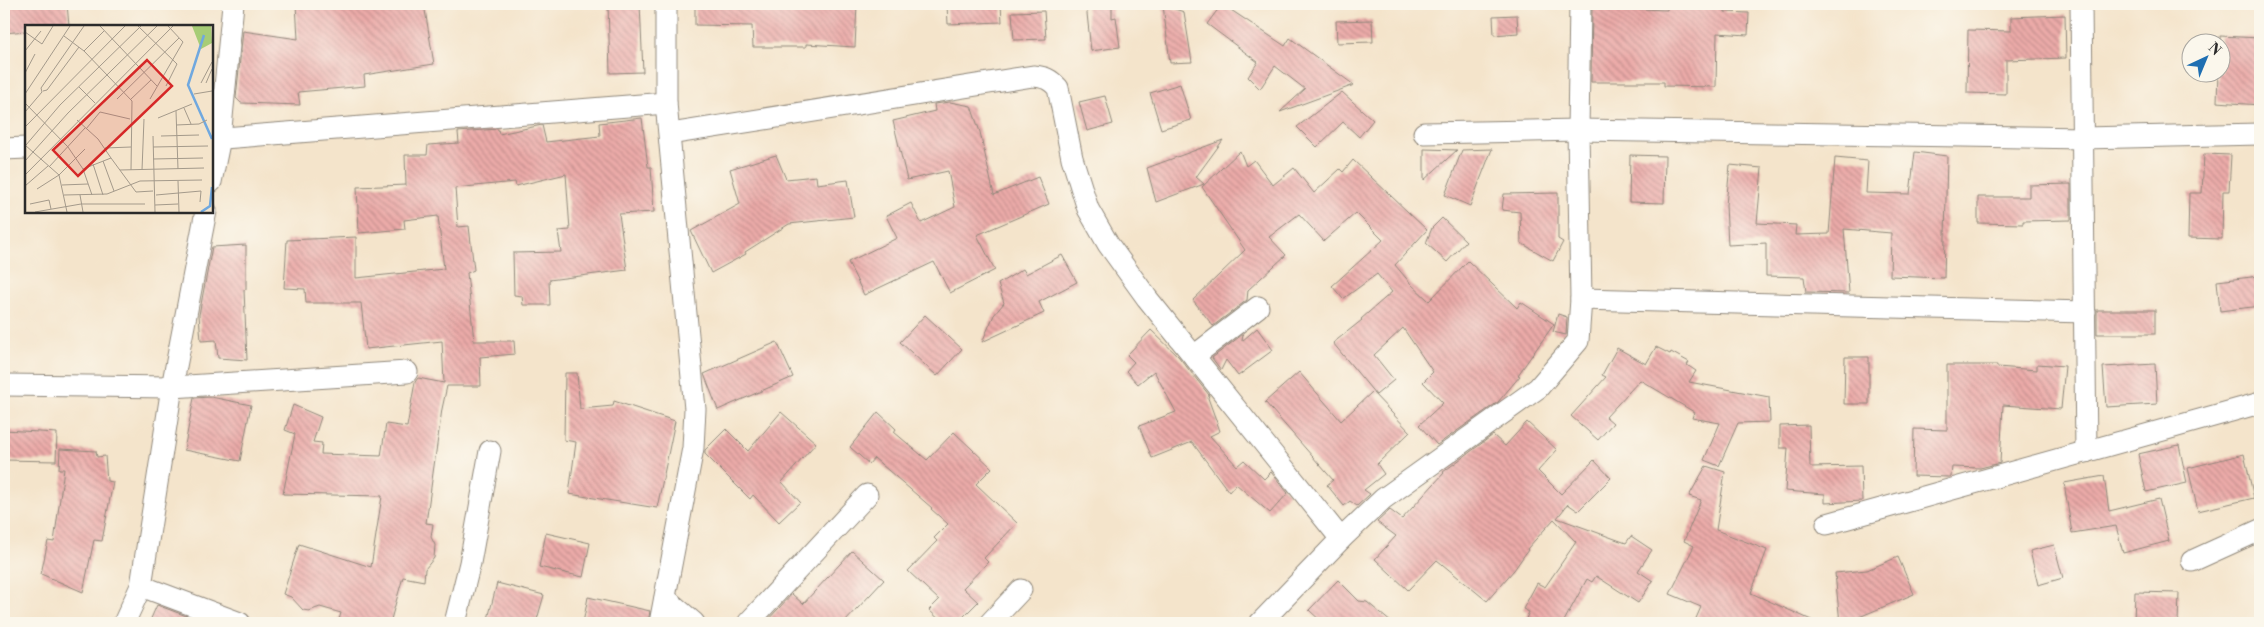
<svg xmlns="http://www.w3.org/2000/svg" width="2264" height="627" viewBox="0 0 2264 627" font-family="'Libre Bodoni',serif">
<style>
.building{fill:url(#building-back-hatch)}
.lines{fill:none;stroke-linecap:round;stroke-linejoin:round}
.minor-casing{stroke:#90887b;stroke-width:23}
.minor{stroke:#fff;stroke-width:21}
.inset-river{fill:none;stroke:#70a8df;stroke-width:2.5}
.inset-road{fill:none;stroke:#a49a8b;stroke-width:1}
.view{fill:#d62828;fill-opacity:0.15;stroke:#d62828;stroke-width:2.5}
.inset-edge{fill:none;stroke:#2b2b2b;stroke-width:2.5}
</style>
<defs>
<pattern id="building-back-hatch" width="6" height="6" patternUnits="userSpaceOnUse" patternTransform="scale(1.25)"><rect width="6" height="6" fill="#ecaba9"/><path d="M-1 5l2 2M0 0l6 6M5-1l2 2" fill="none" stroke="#bf8b8a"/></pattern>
</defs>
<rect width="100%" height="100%" fill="#fbf7ec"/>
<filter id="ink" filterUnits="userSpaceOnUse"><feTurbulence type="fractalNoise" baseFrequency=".02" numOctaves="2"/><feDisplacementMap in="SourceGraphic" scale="10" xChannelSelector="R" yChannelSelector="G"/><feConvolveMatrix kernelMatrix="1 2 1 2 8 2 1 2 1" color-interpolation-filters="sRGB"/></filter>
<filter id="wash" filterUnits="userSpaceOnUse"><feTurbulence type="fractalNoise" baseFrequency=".0096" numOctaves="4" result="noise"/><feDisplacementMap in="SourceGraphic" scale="20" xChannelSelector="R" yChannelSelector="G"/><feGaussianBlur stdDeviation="1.12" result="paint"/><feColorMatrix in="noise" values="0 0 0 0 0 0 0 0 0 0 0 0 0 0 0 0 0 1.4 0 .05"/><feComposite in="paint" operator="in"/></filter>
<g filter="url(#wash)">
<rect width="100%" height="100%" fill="#f4e4cb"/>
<g id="blocks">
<!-- building -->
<g class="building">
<polygon points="4,4 67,4 69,26 26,26 26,31 4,33"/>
<polygon points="296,4 385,4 385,8 424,4 434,64 364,75 365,86 298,92 300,105 241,103 236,98 243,31 298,39"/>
<polygon points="608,4 640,4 643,72 610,73"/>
<polygon points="695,4 857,4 855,47 806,44 806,47 753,47 752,26 695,25"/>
<polygon points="947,4 1001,4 1002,22 948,24"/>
<polygon points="1086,4 1112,4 1112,18 1116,17 1120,47 1091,51"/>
<polygon points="1222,4 1285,46 1290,38 1354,85 1280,112 1305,89 1275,66 1260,89 1248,77 1258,62 1207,24"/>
<polygon points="1667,4 1725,4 1725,12 1749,13 1748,35 1717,33 1716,87 1664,86 1664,82 1591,82 1592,7 1667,10"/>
<polygon points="1163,5 1184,12 1192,62 1170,63"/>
<polygon points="1044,11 1046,39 1014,40 1012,12"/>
<polygon points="1517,15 1518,33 1494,35 1493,16"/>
<polygon points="2065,15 2066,58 2006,60 2006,94 1967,93 1968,30 2011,31 2011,17"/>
<polygon points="1372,20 1373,42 1337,43 1336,21"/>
<polygon points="2220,36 2260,38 2260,105 2217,102 2218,72 2222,72"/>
<polygon points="1180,84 1191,120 1161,129 1150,93"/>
<polygon points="1342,92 1373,120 1359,137 1343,122 1317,147 1297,127"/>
<polygon points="1105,96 1113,124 1087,131 1079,102"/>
<polygon points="950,102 971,106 980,132 994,195 1038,177 1049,204 977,235 995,270 950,293 934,262 864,295 848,262 897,238 886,216 911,203 921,223 955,207 948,171 907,180 893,121 935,111 934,104"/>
<polygon points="642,118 648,167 651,167 654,212 619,214 627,270 549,280 550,305 523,305 522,296 514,295 513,253 561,252 558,231 570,230 566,174 516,186 515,182 455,188 458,227 469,226 474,270 467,273 474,341 514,341 515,354 480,357 481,386 447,386 442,409 426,523 433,524 431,537 435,545 434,558 425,569 424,581 403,577 390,623 338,623 341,613 320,607 309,611 303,610 291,597 283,594 299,544 371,567 382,496 283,494 295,434 285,430 293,405 321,417 313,442 322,443 321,454 381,456 386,424 407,427 415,382 418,378 444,383 442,341 366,349 361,303 306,303 305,289 284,288 287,240 356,237 356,278 444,269 438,216 404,220 405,229 359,233 357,187 406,185 405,155 427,155 428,145 459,143 458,132 498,129 499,134 542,125 546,142 600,136 599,123"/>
<polygon points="1223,140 1196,177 1204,184 1156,202 1147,168"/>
<polygon points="1424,149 1457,150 1424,180"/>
<polygon points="1492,149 1470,206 1445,195 1462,150"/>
<polygon points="1240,151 1246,166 1254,160 1273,185 1294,168 1314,193 1340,169 1343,172 1353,160 1427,230 1395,265 1411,284 1429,301 1468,261 1517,308 1521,302 1554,324 1518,375 1520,376 1498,402 1437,445 1419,425 1443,403 1423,382 1433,372 1403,328 1374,355 1394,380 1376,395 1333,343 1362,320 1361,319 1392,292 1377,274 1343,299 1332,286 1383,240 1356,213 1324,241 1299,214 1269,237 1286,255 1248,290 1247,300 1213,326 1193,300 1245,250 1202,187"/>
<polygon points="1915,152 1947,156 1944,278 1890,276 1891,233 1844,229 1849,293 1806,292 1804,277 1766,276 1766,243 1728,245 1726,205 1730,165 1762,168 1757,223 1796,225 1795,235 1829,234 1835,158 1868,161 1866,193 1910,194"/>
<polygon points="2204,154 2231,155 2229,191 2223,191 2222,239 2188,238 2189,193 2202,193"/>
<polygon points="776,155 786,179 816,176 817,184 848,180 854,217 789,224 745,252 746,254 711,273 691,231 740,204 730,169"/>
<polygon points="1630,155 1665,156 1664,203 1629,202"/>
<polygon points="2071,184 2071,220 2023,221 2023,224 1978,223 1978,197 2029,197 2029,185"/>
<polygon points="1558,193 1558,239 1563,242 1553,261 1521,243 1520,212 1502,210 1504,194"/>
<polygon points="1442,218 1466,241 1447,262 1426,243 1432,228"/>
<polygon points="246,245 246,289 244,290 247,360 218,358 216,340 201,341 199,315 212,247"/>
<polygon points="1062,255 1077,282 1039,302 1044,313 982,342 994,315 1004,303 998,284 1023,269 1026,274"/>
<polygon points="2260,276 2260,306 2220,311 2217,281"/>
<rect x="2097" y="310" width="58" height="24"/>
<polygon points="1558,314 1567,317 1566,335 1553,332"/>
<polygon points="925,315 962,349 937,376 900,342"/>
<polygon points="1257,328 1273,350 1238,376 1226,360 1221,370 1212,358 1243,334 1242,341"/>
<polygon points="1151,330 1178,356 1209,395 1208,398 1220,431 1210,436 1237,466 1244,460 1264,479 1271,472 1288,493 1270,513 1236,484 1229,492 1192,442 1152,458 1139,426 1176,412 1154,371 1138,384 1126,371 1134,362 1127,355"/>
<polygon points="777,342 793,377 718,410 704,374"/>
<polygon points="1656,347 1670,354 1671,352 1689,362 1687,365 1696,371 1689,382 1769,397 1770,422 1738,423 1719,466 1704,460 1720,423 1692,418 1694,412 1640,380 1606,417 1613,423 1598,440 1571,416 1606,377 1602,375 1617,348 1646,364"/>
<polygon points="1845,357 1869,357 1869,404 1844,404"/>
<polygon points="2037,364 2065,366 2061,409 2003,405 2000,463 1980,468 1952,467 1951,476 1949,477 1913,476 1914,429 1947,430 1947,365 1997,365 1997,367 2037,370"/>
<polygon points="2155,364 2157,404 2106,407 2103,367"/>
<polygon points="1299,372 1341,421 1372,392 1410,432 1377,464 1384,474 1364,490 1370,494 1357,506 1350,501 1344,506 1327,485 1333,480 1265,402"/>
<polygon points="565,373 577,373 580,409 613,406 614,401 675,421 657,508 569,494 576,442 564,440"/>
<polygon points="211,397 251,405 240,461 184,450 194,398"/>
<polygon points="781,412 816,443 782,482 800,502 779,522 753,495 750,499 705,454 705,450 726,429 748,451"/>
<polygon points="878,412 896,429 894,432 927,460 954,432 992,468 976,484 1017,523 984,558 988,562 963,588 978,602 957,623 943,623 929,610 939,600 908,571 937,541 934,538 948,524 931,509 932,508 874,458 869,464 850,447"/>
<polygon points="1527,422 1557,450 1538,471 1561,494 1594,460 1611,478 1578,511 1568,504 1557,518 1626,543 1631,536 1652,550 1638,571 1653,581 1638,603 1596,576 1592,582 1587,579 1563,623 1524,623 1529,612 1523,609 1537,583 1545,587 1576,542 1554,519 1527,549 1528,550 1514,570 1487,601 1437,560 1408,590 1375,559 1396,536 1377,522 1390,510 1402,519 1444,473 1443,472 1493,435 1505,446"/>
<polygon points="1809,425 1810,467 1861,466 1862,501 1825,503 1825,494 1785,491 1788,448 1780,448 1780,426"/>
<polygon points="4,430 57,433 56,461 4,460"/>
<polygon points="2179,445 2187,483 2146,492 2138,454"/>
<polygon points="60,449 96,451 97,457 105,456 107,481 113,482 102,541 94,540 83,592 41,574 48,541 54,542 64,469 59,469"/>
<polygon points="2244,454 2254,498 2198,511 2188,468"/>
<polygon points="1706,466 1725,472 1716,530 1767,550 1751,593 1818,623 1694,623 1701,607 1670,594 1694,546 1684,541 1701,500 1689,496"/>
<polygon points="2104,476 2109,511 2159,499 2169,541 2123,553 2116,526 2072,533 2064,483"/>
<polygon points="546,533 590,543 583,577 539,567"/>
<polygon points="2054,545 2063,578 2038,585 2030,551"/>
<polygon points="852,551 884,580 844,623 765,623 792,594 803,604"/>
<polygon points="1898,557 1914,594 1845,623 1840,623 1835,573 1867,570"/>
<polygon points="1338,580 1359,601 1367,602 1392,623 1323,623 1309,610"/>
<polygon points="497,583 544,595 536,623 487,623"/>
<polygon points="2135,592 2179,593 2178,623 2134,623"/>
<polygon points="588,597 650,611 648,623 583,623"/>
<polygon points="157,605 205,623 149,623"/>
</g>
</g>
</g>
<g filter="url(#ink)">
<use href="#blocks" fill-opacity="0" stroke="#90887b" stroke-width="1"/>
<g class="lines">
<defs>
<g id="minor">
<polyline points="2081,4 2086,452"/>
<polyline points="1424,133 1578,130 2083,138 2260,134"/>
<path d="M670,134L1033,76C1045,77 1050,79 1058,88L1072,158L1088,209L1108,244L1147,298L1341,539"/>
<polyline points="211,139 666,103"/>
<polyline points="4,149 26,148"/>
<polyline points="211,182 220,138 233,4"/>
<polyline points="1581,299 2085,312"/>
<polyline points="1194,356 1258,307"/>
<polyline points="4,385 172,387 407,372"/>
<polyline points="1827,524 2260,403"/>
<polyline points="2192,561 2260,530"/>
<polyline points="141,586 240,623"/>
<polyline points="665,598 694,623"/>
<polyline points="124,623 141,586 172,387 206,211"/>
<polyline points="455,623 470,563 490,451"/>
<polyline points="660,623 693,448 695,409 666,103 666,4"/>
<polyline points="748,623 867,495"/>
<polyline points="990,623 1021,590"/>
<polyline points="1260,623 1341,539 1383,499 1538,388 1578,341 1581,299 1578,130 1580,4"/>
</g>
</defs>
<!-- minor casing -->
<use href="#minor" class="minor-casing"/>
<!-- minor -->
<use href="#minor" class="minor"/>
</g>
</g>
<!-- overview -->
<g transform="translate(25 25)">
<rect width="188" height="188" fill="#f4e4cb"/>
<path d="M167,1H186L187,18L176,24Z" fill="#a6cc76"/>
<path class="inset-river" d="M179,10L163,60L187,114M176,187L185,181L187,162"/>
<path class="inset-road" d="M75,1L132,61M113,1L152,39L141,61M0,7L17,19L28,1M39,11L59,26L107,76L106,145M0,26L16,6M59,26L79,6M0,48L10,29M176,58L187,37M181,58L187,44M54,62L70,78M18,66L22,65L54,22M0,69L45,1M169,69L187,66M92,74L154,13M125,74L158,17L143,1M105,75L126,55M0,78L43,122L58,144L67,170M159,83L166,99M151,86L153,144M0,87L17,67L16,63L59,1M133,93L167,79M52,95L73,114L86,133M151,100L174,99L182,95M0,102L100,1M61,104L75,87L105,94M128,111L130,187M136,111L174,110M0,120L34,150L42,187M1,120L35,80L116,1M128,122L183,121M80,123L106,122M128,134L178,133M0,136L43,88L132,1M78,136L89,166M68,139L78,170M24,142L60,103M58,144L86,133L111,167L128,166M95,145L179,143M117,145L119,94M0,150L148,1M153,156L154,187M37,160L63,159M0,161L23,141M12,164L34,150L60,124M39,170L82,169L115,156L177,155M55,170L58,187M131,170L176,166L175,177M5,179L24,175L26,184M130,180L153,179M10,187L56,179H120"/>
<path class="view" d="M122,35L147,61L53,151L28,125Z"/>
<rect width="188" height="188" class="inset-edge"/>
</g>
<!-- margin -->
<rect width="2264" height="627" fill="none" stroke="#fbf7ec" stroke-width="20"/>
<!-- north arrow -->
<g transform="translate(2206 58) rotate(44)"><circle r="24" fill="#fbf7ec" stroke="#a8a59f"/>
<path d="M0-4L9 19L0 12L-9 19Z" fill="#1f6fb2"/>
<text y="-8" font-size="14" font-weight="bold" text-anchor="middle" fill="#2b2b2b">N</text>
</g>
</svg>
